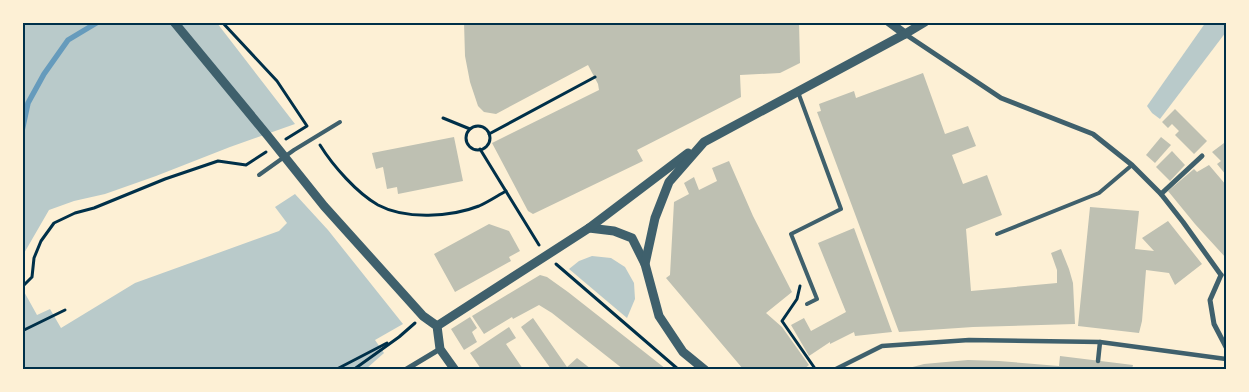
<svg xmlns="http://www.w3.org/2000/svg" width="1249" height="392" viewBox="0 0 1249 392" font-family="'PT Sans Narrow',sans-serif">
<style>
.green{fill:#b9caca}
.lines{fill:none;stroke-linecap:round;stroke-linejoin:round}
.stream{stroke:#669bbc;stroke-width:5.5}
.building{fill:#bec0b2}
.path{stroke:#003049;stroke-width:3}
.service{stroke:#3f606c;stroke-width:4}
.pedestrian{stroke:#3f606c;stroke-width:4.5}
.minor{stroke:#3f606c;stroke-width:5}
.tertiary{stroke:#3f606c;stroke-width:9}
.neatline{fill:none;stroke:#003049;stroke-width:2}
</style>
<rect width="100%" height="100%" fill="#fdf0d5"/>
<!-- green -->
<g class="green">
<polygon points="1206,22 1226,23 1226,32 1160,119 1152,113 1147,106"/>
<polygon points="23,23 217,23 295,124 230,147 156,176 105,194 74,201 49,210 23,255"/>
<polygon points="295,194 328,230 403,324 375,340 384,353 366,369 23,369 22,288 37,315 50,309 61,328 135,283 279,231 287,223 275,207"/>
<polygon points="592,256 611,258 625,267 634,283 635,299 627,318 569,269 579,261"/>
</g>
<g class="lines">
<!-- stream -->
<polyline class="stream" points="22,131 28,103 44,74 68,40 98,22"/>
</g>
<!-- building -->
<g class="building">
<polygon points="464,22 799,22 800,63 780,73 740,75 741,97 637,150 643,161 533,214 528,211 492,143 599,90 598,84 588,65 496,114 484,112 478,106 470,82 465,56"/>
<polygon points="923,73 945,134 968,126 976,146 952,155 963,184 987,175 1002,215 966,229 971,291 1057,283 1057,270 1051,253 1061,249 1069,269 1073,283 1075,324 973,327 899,332 817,112 821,111 819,104 854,91 856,98"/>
<polygon points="1175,109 1207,141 1194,154 1175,135 1179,131 1172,124 1168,128 1162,122"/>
<polygon points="454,137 463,181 398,194 397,187 387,189 383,167 376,169 372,153"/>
<polygon points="1161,137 1171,145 1155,163 1146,155"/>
<polygon points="1224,143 1226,145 1226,175 1217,164 1221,161 1212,152"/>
<polygon points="1172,151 1185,165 1170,181 1156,167"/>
<polygon points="729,161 753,216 792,292 766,313 782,327 809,365 804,369 743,369 666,278 670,275 674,202 689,194 684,183 694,177 699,190 717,181 712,168"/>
<polygon points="1209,165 1226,185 1226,258 1195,224 1168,191 1194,169 1197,172"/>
<polygon points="1090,207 1139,211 1135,249 1154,251 1142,238 1168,221 1202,264 1175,285 1169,273 1146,270 1142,321 1139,333 1078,326"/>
<polygon points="489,224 509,231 520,251 509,257 511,261 455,292 434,254"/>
<polygon points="854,228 892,332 855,336 854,332 830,344 830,342 809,356 791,325 804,318 811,331 846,312 818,243"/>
<polygon points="540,275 547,277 568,292 666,369 623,369 552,313 539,305 513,319 512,317 484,334 472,316"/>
<polygon points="470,317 477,328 472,332 477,342 464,350 451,329"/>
<polygon points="533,318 567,367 577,358 591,369 551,369 521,327"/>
<polygon points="509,327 516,338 506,344 523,369 481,369 470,353"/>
<polygon points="1060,356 1133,365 1132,369 905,369 924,364 968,360 999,361 1059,366"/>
</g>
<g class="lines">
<!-- path -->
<g class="path">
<polyline points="222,22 277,81 307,126 286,139"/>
<polyline points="443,118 470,129"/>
<circle cx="478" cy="138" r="12"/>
<polyline points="489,134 595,77"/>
<path d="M320,145C333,166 357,193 378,205C406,220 451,217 479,206C488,202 497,196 506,191"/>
<polyline points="480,149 539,245"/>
<polyline points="556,264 679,370"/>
<polyline points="800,286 797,299 782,321 816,370"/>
<polyline points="22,287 32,277 34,258 41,241 54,223 75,213 94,208 165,179 218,161 246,165 266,152"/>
<polyline points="22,331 65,310"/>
<polyline points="335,370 387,343"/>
<polyline points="353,370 399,337 415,323"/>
</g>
<!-- service -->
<g class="service">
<polyline points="798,92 841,209 791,234 817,299 807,304"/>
<polyline points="259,175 294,150 340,122"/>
<polyline points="997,234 1099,193 1132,165"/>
</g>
<!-- pedestrian -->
<g class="pedestrian">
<polyline points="1098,361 1100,342"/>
<polyline points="834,370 882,346 969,340 1100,342 1226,359"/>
</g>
<!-- minor -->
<g class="minor">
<polyline points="905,34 1001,98 1093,134 1132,165 1161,194 1183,222 1221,275"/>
<polyline points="1161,194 1202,156"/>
<polyline points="1221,275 1210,300 1214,324 1226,347"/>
<polyline points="405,370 440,349"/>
</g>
<!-- tertiary -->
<g class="tertiary">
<polyline points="174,22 268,136 324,206 423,316 437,326 440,349 455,370"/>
<polyline points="889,22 905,34"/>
<polyline points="589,228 614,231 632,238 645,264"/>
<polyline points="437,326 589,228 688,153"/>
<polyline points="705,370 683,352 659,316 645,264 655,218 669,182 704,142 905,34 925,22"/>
</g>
</g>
<!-- border -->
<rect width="1249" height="392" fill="none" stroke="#fdf0d5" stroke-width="48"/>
<rect x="24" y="24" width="1201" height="344" class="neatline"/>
</svg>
